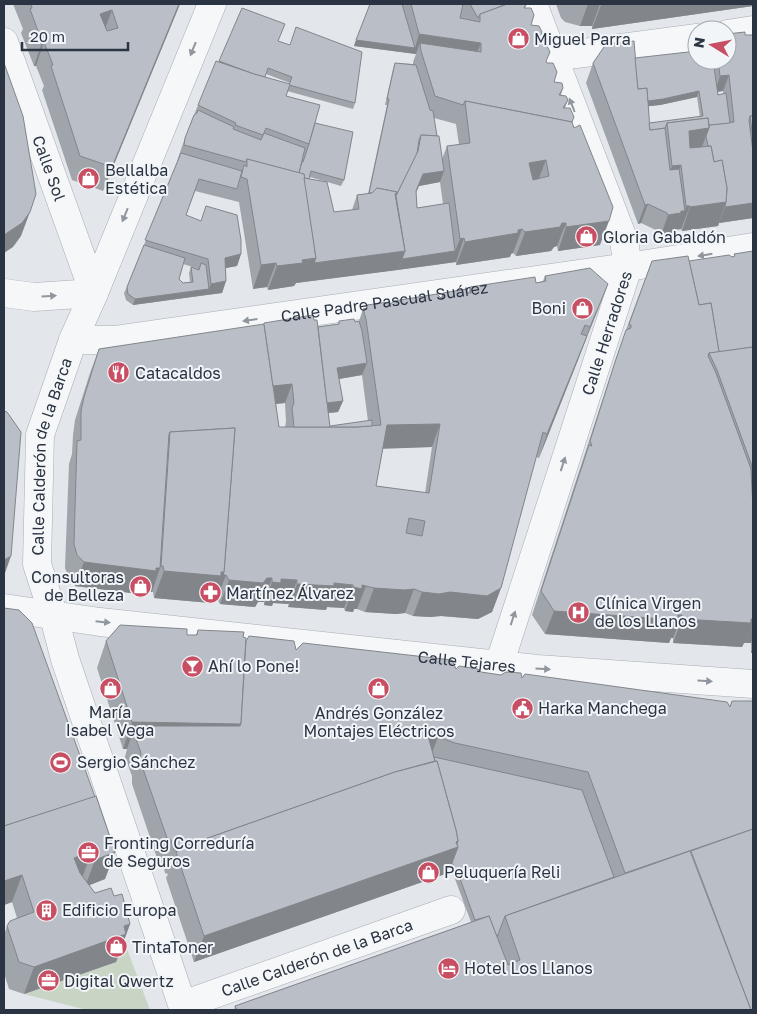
<svg xmlns="http://www.w3.org/2000/svg" width="757" height="1014" viewBox="0 0 757 1014" font-family="'Golos Text',sans-serif">
<style>
.green{fill:#c8d4c4}
.lines{fill:none;stroke-linecap:round;stroke-linejoin:round}
.street-casing{stroke:#a8adb4;stroke-width:29}
.street{stroke:#f5f7f9;stroke-width:28}
.wall{fill:#a0a4ab;fill-rule:evenodd}
.shaded-wall{fill:#82868b}
.building{fill:#babfc7;stroke:#82868b;fill-rule:evenodd}
.oneway{fill:#90969e}
.labels{text-anchor:middle;dominant-baseline:central;stroke-width:4;stroke-linejoin:round;paint-order:stroke}
.poi-label{font-size:16px;fill:#2b3442;stroke:#f2f5f8;text-anchor:start}
.street-label{font-size:16px;fill:#2b3442;stroke:#f2f5f8}
</style>
<rect width="100%" height="100%" fill="#e3e6ea"/>
<!-- green -->
<polygon class="green" points="127,949 150,1010 87,1010 24,994 116,962 114,953"/>
<g class="lines">
<defs>
<g id="street">
<polyline points="727,34 753,30"/>
<path id="s1" d="M4,42L94,293"/>
<polyline points="553,57 697,38"/>
<polyline points="4,293 34,297 94,293"/>
<path id="s2" d="M73,340H114L628,267L753,247"/>
<path id="s3" d="M4,608L100,622L537,669L753,684"/>
<path id="s4" d="M499,665L628,267L624,241L533,4"/>
<path id="s5" d="M183,1005L451,910"/>
<path id="s6" d="M184,1010L65,659L54,617L37,564L40,435L73,340L94,293L212,4"/>
</g>
</defs>
<!-- street casing -->
<use href="#street" class="street-casing"/>
<!-- street -->
<use href="#street" class="street"/>
</g>
<!-- wall -->
<g class="wall">
<polygon points="13,4 180,4 103,191 72,180 42,90 44,86 36,66 34,66 21,33 23,29"/>
<path d="M370,4H527L525,8L531,25L541,43L546,62L554,82L563,88L561,95L568,100L565,108L572,122L600,245L558,251L557,246L554,247L551,251L516,256L513,253L511,254L510,257L456,265V262L296,283L294,286L268,290L267,287L253,289L239,202L195,191L186,215L241,254L237,266L225,268L226,281L222,293L133,305L126,300L124,293L127,287L177,163L178,158L185,138L198,105L219,61L278,41L355,103L353,109L287,91L286,96L315,123L344,180L341,186L310,177L309,179L334,212L352,210L357,195L368,194L387,105H385L393,69L395,63L413,64V62L416,54L354,46ZM266,74L290,83L289,84L265,77ZM434,118L456,124L459,145L447,146L442,159L437,136ZM440,182L443,204L417,208L416,192L419,186ZM183,264L199,269L191,267L189,273L190,282L183,283L179,279Z"/>
<polygon points="556,4 753,4 753,6 592,29 592,26 580,26 565,22 561,18"/>
<path d="M745,35H753V218L719,223L718,226L682,231L681,229L675,230L674,233L661,235L660,232L641,223L638,224L586,83L593,63L635,58L697,60H727ZM723,91V94L718,95V92ZM697,97L700,117L649,123L648,106L660,105Z"/>
<polygon points="753,251 753,653 751,653 751,643 744,643 742,647 673,643 673,638 671,638 669,643 545,634 532,615 607,386 626,330 652,261 689,261 732,257 734,256 734,254"/>
<path d="M545,276L599,307L539,458L536,457L501,588L492,612L478,619L441,616L430,617L413,616L405,613L396,614L365,612L357,609H354L353,612L345,611L344,608L327,607L326,610L288,607L289,604L273,603L272,606L264,605V602H258L255,607L220,604L217,599H213L211,603L154,598L153,592H148L147,595L75,586L69,578L65,568L69,464L72,454L73,435L75,420L90,373L99,349L314,320L318,327L338,324L339,321L355,322L359,321L363,309H365L367,305H389L441,297L443,293H468L470,287L536,283L543,281ZM362,375L368,421L330,426L328,413L338,412L343,401L339,379ZM285,403L286,422L285,427H279L276,404ZM432,447L425,493L376,486L383,448Z"/>
<polygon points="4,608 115,852 105,879 89,885 95,893 114,896 130,924 116,962 24,994 9,989 4,973 4,935 7,926 17,918 12,902 4,905"/>
<polygon points="198,630 243,637 246,641 296,650 456,669 522,678 525,674 753,1010 234,1010 235,1006 471,922 455,879 450,869 448,873 194,962 166,878 168,874 165,873 163,864 158,861 132,784 132,776 125,757 127,749 123,749 97,668 106,641 187,635 196,635"/>
</g>
<!-- shaded-wall -->
<g class="shaded-wall">
<polygon points="179,4 180,4 103,191 112,167"/>
<polygon points="588,4 600,4 592,26 580,26"/>
<polygon points="610,4 753,4 753,6 592,29 601,5"/>
<polygon points="112,10 103,34 100,14"/>
<polygon points="419,34 481,43 473,63 420,43 416,54 354,46 356,40 415,48"/>
<polygon points="42,42 44,42 36,66 34,66"/>
<polygon points="729,75 723,91 715,92 720,76"/>
<polygon points="699,91 697,97 660,105 631,108 633,102"/>
<polygon points="709,128 700,152 670,146 689,131"/>
<polygon points="546,160 537,183 521,187 529,163"/>
<polygon points="681,165 672,188 663,190 672,166"/>
<polygon points="444,171 440,182 419,186 412,202 423,174"/>
<polygon points="726,202 718,226 682,231 690,207"/>
<polygon points="753,203 753,218 719,223 725,207"/>
<polygon points="648,204 641,223 638,224 645,205"/>
<polygon points="686,206 690,206 681,229 675,230 674,233 661,235 668,215 681,211 685,211"/>
<polygon points="30,212 21,236 13,247 4,253 4,235"/>
<polygon points="609,221 600,245 558,251 566,227"/>
<polygon points="562,223 566,223 557,246 554,247 551,251 516,256 525,232"/>
<polygon points="522,229 513,253 511,254 510,257 456,265 465,242"/>
<polygon points="464,238 456,262 398,270 402,259 455,251 460,239"/>
<polygon points="405,251 398,270 296,283 294,286 268,290 277,266 302,260"/>
<polygon points="241,254 237,266 221,269 225,258"/>
<polygon points="276,263 267,287 253,289 261,265"/>
<polygon points="226,281 222,293 206,295 211,284"/>
<polygon points="608,284 599,307 581,351 590,327"/>
<polygon points="209,289 206,295 133,305 135,299"/>
<polygon points="587,336 578,360 539,458 547,434"/>
<polygon points="367,363 362,375 333,380 337,368"/>
<polygon points="292,384 285,403 264,405 271,386"/>
<polygon points="343,401 338,412 319,414 323,403"/>
<polygon points="440,424 432,447 378,449 387,425"/>
<polygon points="11,556 4,576 4,560"/>
<polygon points="84,562 156,568 160,568 152,592 148,592 147,595 75,586"/>
<polygon points="164,571 224,572 226,575 217,599 213,599 211,603 154,598"/>
<polygon points="267,578 272,578 264,602 258,602 255,607 220,604 229,580"/>
<polygon points="281,579 297,580 289,604 273,603 272,606 264,605 272,582"/>
<polygon points="334,583 353,585 344,608 327,607 326,610 288,607 297,584"/>
<polygon points="362,585 366,586 357,609 354,609 353,612 345,611 353,587"/>
<polygon points="374,588 414,589 405,613 396,614 365,612"/>
<polygon points="501,588 492,612 478,619 441,616 430,617 413,616 422,592 450,592"/>
<polygon points="554,611 678,615 682,615 673,638 671,638 669,643 545,634"/>
<polygon points="682,619 753,619 753,622 746,643 744,643 742,647 673,643"/>
<polygon points="753,622 753,637 751,643 746,643"/>
<polygon points="753,645 753,653 751,653"/>
<polygon points="132,722 241,724 232,750 135,726 127,749 123,749"/>
<polygon points="428,736 438,737 429,761"/>
<polygon points="458,841 458,847 448,873 194,962 204,936"/>
<polygon points="92,851 82,878 64,885 74,858"/>
<polygon points="115,852 105,879 85,887 95,860"/>
<polygon points="22,875 12,902 4,905 4,881"/>
<polygon points="130,924 116,962 24,994 34,967"/>
</g>
<!-- building -->
<g class="building">
<path d="M31,4H179L112,167L80,156L51,66L53,65L44,42H42L30,9L32,8ZM112,10L118,28L107,31L100,14Z"/>
<polygon points="370,4 402,4 415,48 356,40"/>
<polygon points="411,4 463,4 460,18 480,22 480,14 507,4 526,4 524,8 531,8 534,15 531,25 539,26 542,32 539,40 541,40 541,43 546,44 550,52 546,61 547,63 553,63 557,72 554,82 562,83 563,88 559,95 566,96 568,100 563,108 570,108 574,117 572,122 465,101 463,105 435,96 421,51 420,43 481,52 481,43 419,34"/>
<polygon points="470,4 507,4 480,14 478,18"/>
<polygon points="242,8 285,24 278,41 290,45 296,27 362,52 355,103 289,85 292,77 268,68 265,77 254,74 219,61"/>
<polygon points="745,32 745,35 753,35 753,116 750,116 749,120 753,152 753,203 725,207 726,202 727,188 722,160 714,162 711,146 708,146 706,136 709,128 709,125 734,122 729,75 720,76 718,60 727,60 727,34"/>
<polygon points="634,41 638,89 647,88 650,130 665,128 670,170 679,169 685,211 681,211 681,213 668,215 667,213 648,204 645,205 593,63 606,44"/>
<polygon points="697,51 697,60 713,60 718,95 726,93 730,123 709,125 708,118 667,123 665,128 650,130 649,123 703,116 699,91 663,99 648,101 647,88 638,89 635,58"/>
<polygon points="216,61 254,74 290,84 286,96 320,105 309,144 266,128 263,135 235,125 236,123 198,105"/>
<polygon points="4,63 23,116 36,194 30,212 22,223 4,235"/>
<polygon points="395,63 416,65 430,110 433,111 437,136 421,135 419,140 417,154 396,196 397,192 377,188 372,193 369,193 389,99 387,99"/>
<path d="M465,101L572,122L574,128L580,125L613,207L609,221L566,227V223H562L560,227L525,232L522,229L518,230V233L465,242L464,238L460,239L447,146L470,143ZM546,160L549,176L533,180L529,163Z"/>
<polygon points="198,110 234,127 233,129 261,140 264,133 305,148 299,173 247,159 246,162 184,145 185,138 194,115 197,113"/>
<polygon points="750,116 753,116 753,139"/>
<polygon points="708,118 709,128 689,131 690,148 711,146 714,162 722,160 727,188 726,202 690,207 690,206 686,206 681,165 672,166 667,123"/>
<polygon points="315,123 353,132 344,180 311,171 309,179 304,178 304,174 299,173 302,162 303,162 309,144"/>
<polygon points="421,135 439,136 444,171 423,174 416,191 417,208 449,203 455,251 402,259 405,251 396,196 418,151"/>
<polygon points="181,153 242,171 237,189 199,179 186,215 201,221 206,206 237,215 241,240 241,254 225,258 226,281 211,284 208,259 145,240"/>
<polygon points="247,159 304,174 316,258 302,260 303,263 277,266 276,263 261,265 247,179 241,177 244,165 247,167"/>
<polygon points="304,178 327,182 334,212 359,209 357,195 372,193 377,188 397,192 395,194 405,251 314,263 316,258"/>
<polygon points="144,245 185,258 179,279 183,283 193,282 191,267 199,270 201,263 206,265 209,289 135,299 128,294 127,287"/>
<polygon points="753,251 753,347 719,352 711,303 699,305 689,261 729,255 732,257 735,256 734,254"/>
<polygon points="688,256 699,305 711,303 719,352 709,353 708,356 716,373 751,469 753,509 753,619 751,619 751,623 682,619 682,615 678,615 678,620 554,611 541,591 589,445 592,446 590,441 615,362 626,330 631,328 631,325 629,324 652,261"/>
<path d="M590,268L608,284L590,327L585,325L581,334L587,336L547,434L543,432L501,588L487,596L450,592L439,594L422,592L414,589L405,590L374,588L362,585V589L353,587V585L334,583V586L297,584V580L281,579V583L272,582V578H267L263,583L229,580L226,575H223L224,572L235,428L170,432L169,434L160,568H156V571L84,562L77,555L74,544L77,441L81,440V411L84,397L99,349L264,324L279,427H356L381,425L366,319L363,309L367,308V305L389,302V305L394,301L437,294L441,298L443,297V293L467,289V293H471L470,287L535,277L536,283L546,281L545,276ZM440,424L429,493L376,486L387,425ZM409,518L425,521L422,536L406,533Z"/>
<polygon points="313,315 314,320 317,320 330,427 294,427 292,408 294,403 292,384 273,386 264,324 264,323"/>
<polygon points="354,319 355,322 359,321 362,331 367,363 337,368 343,401 327,403 318,327 339,324 339,321"/>
<polygon points="753,347 753,489 752,466 717,370 709,353"/>
<polygon points="4,411 7,412 21,432 11,556 4,560"/>
<polygon points="372,420 372,426 356,427 330,427 330,426"/>
<polygon points="235,428 224,572 221,572 221,576 164,571 163,566 161,566 170,432"/>
<polygon points="4,608 19,610 32,623 95,797 4,826"/>
<polygon points="120,625 187,629 187,635 197,635 198,630 244,632 243,637 246,638 241,724 132,722 106,641"/>
<polygon points="249,636 294,641 296,650 303,643 452,660 456,669 459,666 478,669 481,672 501,675 506,672 521,673 522,678 525,674 727,702 730,707 732,701 753,701 753,829 625,873 588,772 455,743 438,737 428,736 435,761 395,772 191,844 177,851 174,850 171,840 167,838 140,760 141,753 134,734 135,726 240,726 241,724 246,641"/>
<polygon points="434,757 582,790 614,877 505,916 497,937 499,943 489,916 475,920 458,873 452,863 458,847 457,844 458,841 456,830 437,761 435,761"/>
<polygon points="437,761 456,830 458,841 456,842 458,847 204,936 176,852 191,844 395,772"/>
<polygon points="96,796 115,852 95,860 92,851 74,858 80,873 95,893 111,888 114,896 122,894 130,924 124,926 126,934 34,967 19,962 7,926 10,921 34,912 22,875 4,881 4,826"/>
<polygon points="753,829 753,1010 751,1010 691,851"/>
<polygon points="690,851 751,1010 237,1010 235,1006 489,916 508,965 520,960 505,916"/>
</g>
<!-- one-way arrows -->
<defs><path id="oneway-solid" d="M-6-.8H1V-3.2L6.5 0L1 3.2V.8H-6Z" transform="scale(1.25)"/></defs>
<g class="oneway">
<use href="#oneway-solid" transform="translate(193 49) rotate(112)"/>
<use href="#oneway-solid" transform="translate(572 105) rotate(-111)"/>
<use href="#oneway-solid" transform="translate(125 215) rotate(112)"/>
<use href="#oneway-solid" transform="translate(705 255) rotate(171)"/>
<use href="#oneway-solid" transform="translate(49 296) rotate(-4)"/>
<use href="#oneway-solid" transform="translate(250 320) rotate(172)"/>
<use href="#oneway-solid" transform="translate(563 464) rotate(-72)"/>
<use href="#oneway-solid" transform="translate(513 618) rotate(-72)"/>
<use href="#oneway-solid" transform="translate(103 622) rotate(6)"/>
<use href="#oneway-solid" transform="translate(543 669) rotate(4)"/>
<use href="#oneway-solid" transform="translate(705 681) rotate(4)"/>
</g>
<!-- icons -->
<defs>
<symbol id="shop-disc" viewBox="-11 -11 22 22"><circle r="9.5" fill="#c84f63" stroke="#f2f5f8"/><path d="M-5-2.5h2.3a2.7 3.5 0 0 1 5.4 0H5L5.5 6h-11ZM-1.5-2.5h3a1.5 2.3 0 0 0-3 0Z" fill="#fff"/></symbol>
<symbol id="restaurant-disc" viewBox="-11 -11 22 22"><circle r="9.5" fill="#c84f63" stroke="#f2f5f8"/><path d="M-5-6h1v4h1v-4h1v4h1v-4h1v5L-1.5 .5V6h-2V.5L-5-1ZM5-6V6H3V1.5H1.5Q1.5-4 5-6Z" fill="#fff"/></symbol>
<symbol id="pharmacy-disc" viewBox="-11 -11 22 22"><circle r="9.5" fill="#c84f63" stroke="#f2f5f8"/><path d="M-2-6h4v4h4v4h-4v4h-4v-4h-4v-4h4Z" fill="#fff"/></symbol>
<symbol id="hospital-disc" viewBox="-11 -11 22 22"><circle r="9.5" fill="#c84f63" stroke="#f2f5f8"/><path d="M-5-5h3v3.5h4V-5h3V5h-3V1.5h-4V5h-3Z" fill="#fff"/></symbol>
<symbol id="bar-disc" viewBox="-11 -11 22 22"><circle r="9.5" fill="#c84f63" stroke="#f2f5f8"/><path d="M-6-5H6L.8 .8V4.5H3.5V6h-7V4.5H-.8V.8Z" fill="#fff"/></symbol>
<symbol id="civic-disc" viewBox="-11 -11 22 22"><circle r="9.5" fill="#c84f63" stroke="#f2f5f8"/><path d="M-.6-6.5H3V-4.5H.6V-3L4-1V1h2V6H-6V1h2V-1L-.6-3ZM-1.2 2.5V6h2.4V2.5Z" fill="#fff"/></symbol>
<symbol id="stadium-disc" viewBox="-11 -11 22 22"><circle r="9.5" fill="#c84f63" stroke="#f2f5f8"/><path d="M0-5a6.5 5 0 1 0 0 10a6.5 5 0 1 0 0-10ZM-3.5-1.8h7v3.6h-7Z" fill="#fff"/></symbol>
<symbol id="office-disc" viewBox="-11 -11 22 22"><circle r="9.5" fill="#c84f63" stroke="#f2f5f8"/><path d="M-6-3h4V-5.5h4V-3h4V5H-6ZM-1-4.5V-3h2v-1.5ZM-6 0V1H6V0Z" fill="#fff"/></symbol>
<symbol id="building-disc" viewBox="-11 -11 22 22"><circle r="9.5" fill="#c84f63" stroke="#f2f5f8"/><path d="M-4-6H4V6H1V3H-1V6H-4ZM-2.5-4.3h1.7v1.8h-1.7ZM.8-4.3h1.7v1.8H.8ZM-2.5-1h1.7V.8h-1.7ZM.8-1h1.7V.8H.8Z" fill="#fff"/></symbol>
<symbol id="hotel-disc" viewBox="-11 -11 22 22"><circle r="9.5" fill="#c84f63" stroke="#f2f5f8"/><path d="M-6-4.5h1.5V1H6V5H4.5V3h-9V5H-6ZM-4 0a1.8 1.8 0 1 1 3.6 0ZM.5 0V-2.5h3Q6-2.5 6 0Z" fill="#fff"/></symbol>
</defs>
<g fill-rule="evenodd">
<use href="#shop-disc" x="506" y="26" width="25" height="25"/>
<use href="#shop-disc" x="76" y="166" width="25" height="25"/>
<use href="#shop-disc" x="574" y="224" width="25" height="25"/>
<use href="#shop-disc" x="570" y="296" width="25" height="25"/>
<use href="#restaurant-disc" x="106" y="360" width="25" height="25"/>
<use href="#shop-disc" x="128" y="574" width="25" height="25"/>
<use href="#pharmacy-disc" x="198" y="580" width="25" height="25"/>
<use href="#hospital-disc" x="566" y="600" width="25" height="25"/>
<use href="#bar-disc" x="180" y="654" width="25" height="25"/>
<use href="#shop-disc" x="98" y="676" width="25" height="25"/>
<use href="#shop-disc" x="366" y="676" width="25" height="25"/>
<use href="#civic-disc" x="510" y="696" width="25" height="25"/>
<use href="#stadium-disc" x="48" y="750" width="25" height="25"/>
<use href="#office-disc" x="76" y="840" width="25" height="25"/>
<use href="#shop-disc" x="416" y="860" width="25" height="25"/>
<use href="#building-disc" x="34" y="898" width="25" height="25"/>
<use href="#shop-disc" x="104" y="934" width="25" height="25"/>
<use href="#hotel-disc" x="436" y="956" width="25" height="25"/>
<use href="#office-disc" x="36" y="968" width="25" height="25"/>
</g>
<g class="labels">
<!-- poi labels -->
<g class="poi-label">
<text x="534" y="39">Miguel Parra</text>
<text x="105" y="170">Bellalba<tspan x="105" dy="18">Estética</tspan></text>
<text x="603" y="237">Gloria Gabaldón</text>
<text x="566" y="308" text-anchor="end">Boni</text>
<text x="135" y="373">Catacaldos</text>
<text x="124" y="577" text-anchor="end">Consultoras<tspan x="124" dy="18">de Belleza</tspan></text>
<text x="226" y="593">Martínez Álvarez</text>
<text x="595" y="603">Clínica Virgen<tspan x="595" dy="18">de los Llanos</tspan></text>
<text x="208" y="666">Ahí lo Pone!</text>
<text x="538" y="708">Harka Manchega</text>
<text x="110" y="712" text-anchor="middle">María<tspan x="110" dy="18">Isabel Vega</tspan></text>
<text x="379" y="713" text-anchor="middle">Andrés González<tspan x="379" dy="18">Montajes Eléctricos</tspan></text>
<text x="77" y="762">Sergio Sánchez</text>
<text x="104" y="843">Fronting Correduría<tspan x="104" dy="18">de Seguros</tspan></text>
<text x="444" y="872">Peluquería Reli</text>
<text x="62" y="910">Edificio Europa</text>
<text x="132" y="947">TintaToner</text>
<text x="464" y="968">Hotel Los Llanos</text>
<text x="64" y="981">Digital Qwertz</text>
</g>
<!-- street labels -->
<g class="street-label">
<text stroke="none"><textPath href="#s1" startOffset="134">Calle Sol</textPath></text>
<text stroke="none"><textPath href="#s2" startOffset="314">Calle Padre Pascual Suárez</textPath></text>
<text stroke="none"><textPath href="#s4" startOffset="349">Calle Herradores</textPath></text>
<text stroke="none"><textPath href="#s6" startOffset="579">Calle Calderón de la Barca</textPath></text>
<text stroke="none"><textPath href="#s3" startOffset="466">Calle Tejares</textPath></text>
<text stroke="none"><textPath href="#s5" startOffset="142">Calle Calderón de la Barca</textPath></text>
</g>
</g>
<!-- border -->
<rect width="757" height="1014" fill="none" stroke="#2b3442" stroke-width="10"/>
<!-- north arrow -->
<g transform="translate(712 45) rotate(280)"><circle r="24" fill="#f2f5f8" stroke="#a2a8af"/>
<path d="M0-4L9 19L0 12L-9 19Z" fill="#c84f63"/>
<text y="-8" font-size="14" font-weight="bold" text-anchor="middle" fill="#2b3442">N</text>
</g>
<!-- scale -->
<path d="M22 42v8h106v-8" fill="none" stroke="#2b3442" stroke-width="2.5"/>
<text x="30" y="42" font-size="15" fill="#2b3442" stroke="#f2f5f8" stroke-width="4" paint-order="stroke">20 m</text>
</svg>
